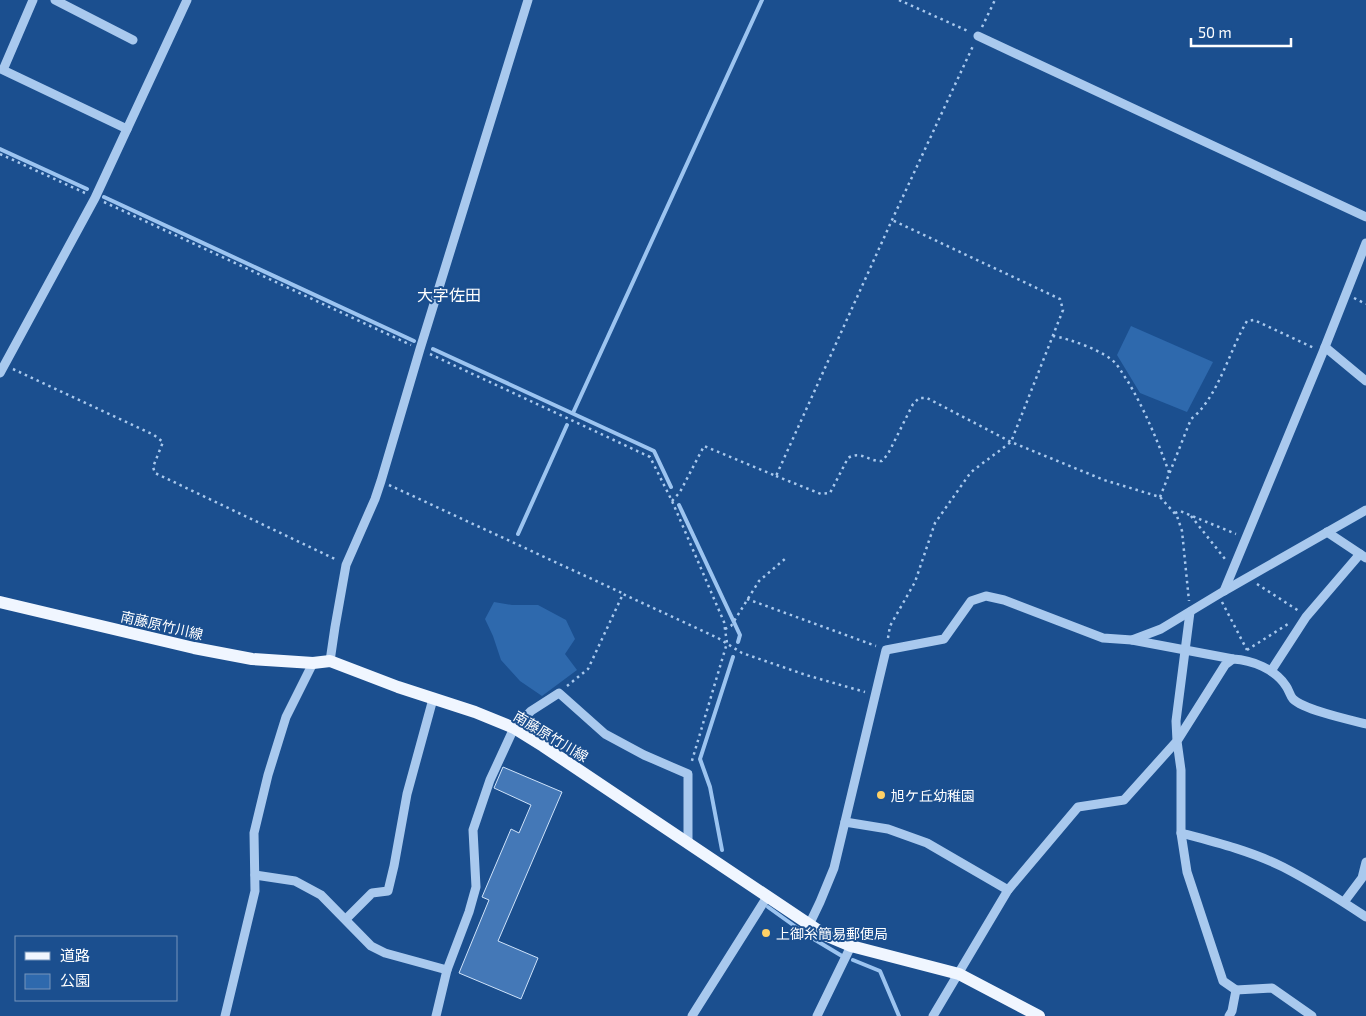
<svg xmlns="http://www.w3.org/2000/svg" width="1366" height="1016" viewBox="0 0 1366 1016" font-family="'Exo 2','Noto Sans JP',sans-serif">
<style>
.green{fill:#2e69ad}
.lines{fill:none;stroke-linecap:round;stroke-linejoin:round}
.stream{stroke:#9cc4f0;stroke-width:4}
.building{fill:#4478b7;stroke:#cfe3fa}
.path{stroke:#a9c9ee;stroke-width:2.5;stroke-dasharray:2.5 4;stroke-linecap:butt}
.minor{stroke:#a9c9ee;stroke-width:9}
.major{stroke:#f0f6ff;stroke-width:12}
.poi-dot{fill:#ffd166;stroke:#1b4f8f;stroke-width:2}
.labels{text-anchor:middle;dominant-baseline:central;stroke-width:4;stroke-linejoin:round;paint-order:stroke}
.street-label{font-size:14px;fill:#fff;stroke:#1b4f8f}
.poi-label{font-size:14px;fill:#fff;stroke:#1b4f8f;text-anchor:start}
.quarter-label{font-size:16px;fill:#fff;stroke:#1b4f8f}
</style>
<rect width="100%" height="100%" fill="#1b4f8f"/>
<!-- green -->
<g class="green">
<polygon points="1131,326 1213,362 1187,412 1140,393 1117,355"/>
<polygon points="494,602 512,605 538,605 566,620 575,639 565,654 577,670 542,696 520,681 501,660 493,636 485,619"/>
</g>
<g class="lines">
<!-- stream -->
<g class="stream">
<polyline points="0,149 87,189"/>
<polyline points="104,197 414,341"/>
<polyline points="433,349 654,451 671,487"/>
<polyline points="573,413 762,0"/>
<polyline points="679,505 740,635 738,642"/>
<polyline points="518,534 567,425"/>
<polyline points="722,850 710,787 700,759 733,657"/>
<polyline points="768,907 807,935 842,956"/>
<polyline points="853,960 880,971 899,1016"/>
</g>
</g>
<!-- building -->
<polygon class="building" points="503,767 562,792 498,941 538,958 521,999 459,973 489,900 482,897 511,829 519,833 531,805 494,788"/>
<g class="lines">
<!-- path -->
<g class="path">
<polyline points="899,0 970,32"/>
<polyline points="982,27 995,0"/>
<polyline points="0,154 85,193"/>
<polyline points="104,202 411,345"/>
<polyline points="1354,298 1366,304"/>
<path d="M1053,336C1068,338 1107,352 1116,364C1120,368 1123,375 1127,380C1145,410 1158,442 1170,475"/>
<polyline points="430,354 650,457 672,501 724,622 727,643 691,764"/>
<polyline points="13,369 154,435 163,442 153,467 155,473 337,560"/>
<path d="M776,476L821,494L830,493L848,458C861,450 869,462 882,461L888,454L913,404L919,398H927L1011,442L1104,480L1160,497L1177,516L1182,531L1189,601"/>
<polyline points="389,485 622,593"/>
<path d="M1160,497L1191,419C1218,398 1229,351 1247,321L1254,320L1314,348"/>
<polyline points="672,501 680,492 704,446 776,476 892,220 973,46"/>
<polyline points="1175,513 1180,511 1236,534"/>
<polyline points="1191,516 1225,559"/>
<polyline points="1257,584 1299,611"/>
<polyline points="747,599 876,646"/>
<polyline points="1222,602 1247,650"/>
<polyline points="725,629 731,626 759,581 786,558"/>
<polyline points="888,638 890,626 915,582 935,523 971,472 1011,442 1063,310 1060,299 892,220"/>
<polyline points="1247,650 1288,624"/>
<polyline points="567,686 588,669 623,594 718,638 742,653 806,675 865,692"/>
</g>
<!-- minor -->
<g class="minor">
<polyline points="33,0 3,70 127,129"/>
<polyline points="55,0 133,40"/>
<polyline points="978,36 1366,217"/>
<polyline points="1325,347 1366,381"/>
<polyline points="0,373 95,198 187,0"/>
<polyline points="1327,532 1366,558"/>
<polyline points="1224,591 1323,352 1366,243"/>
<path d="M1132,640L1233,659C1252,660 1275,669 1286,686C1289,690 1290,696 1293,699C1304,710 1350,720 1366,724"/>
<polyline points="330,661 335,627 346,565 375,499 381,481 420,349 528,0"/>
<polyline points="1271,671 1306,617 1360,554"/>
<polyline points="845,822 888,829 927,843 1008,890"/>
<path d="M1181,833C1215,842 1251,851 1283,867C1312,882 1339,899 1366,917"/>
<polyline points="255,875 295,881 321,895 371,946 385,953 447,970"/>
<polyline points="1344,902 1362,878 1366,862"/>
<polyline points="346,919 372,893 388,891 394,866 407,794 433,699"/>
<polyline points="809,925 820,902 834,868 886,650 944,639 971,601 986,596 1004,600 1103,638 1132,640 1161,629 1224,591 1366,510"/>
<polyline points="1236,990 1272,988 1312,1016"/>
<polyline points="225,1016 255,891 254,833 268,775 286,717 313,663"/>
<polyline points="436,1016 447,970 469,912 476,887 473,830 490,780 514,728 531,711 559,693 605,734 644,755 688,774 688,842"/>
<polyline points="692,1016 767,897"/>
<polyline points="817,1016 851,946"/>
<polyline points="933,1016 1008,890 1078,807 1124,800 1177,741 1176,721 1190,612"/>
<polyline points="1229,1016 1232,1011 1236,990 1223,981 1187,872 1181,833 1181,770 1177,741 1225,665 1233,659"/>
</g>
<!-- major -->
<polyline class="major" points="0,602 194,648 252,659 313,663 330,661 398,687 475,712 514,728 543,746 825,935 851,946 959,974 1039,1016"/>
</g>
<!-- markers -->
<g class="poi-dot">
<circle cx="881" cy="795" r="5"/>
<circle cx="766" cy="933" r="5"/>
</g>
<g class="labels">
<!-- street labels -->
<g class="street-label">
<text transform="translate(162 625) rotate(13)">南藤原竹川線</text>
<text transform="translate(551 736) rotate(31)">南藤原竹川線</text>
</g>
<!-- poi labels -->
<g class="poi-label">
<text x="891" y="795">旭ケ丘幼稚園</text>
<text x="776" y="933">上御糸簡易郵便局</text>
</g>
<!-- quarter labels -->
<g class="quarter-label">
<text x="449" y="294">大字佐田</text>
</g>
</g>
<!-- legend -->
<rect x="15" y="936" width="162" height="65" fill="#1b4f8f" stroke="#7695bc"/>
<rect x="25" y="952" width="25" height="8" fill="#f0f6ff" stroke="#7695bc"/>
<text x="60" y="961" font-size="15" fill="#ffffff">道路</text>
<rect x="25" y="974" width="25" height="15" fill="#2e69ad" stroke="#7695bc"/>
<text x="60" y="986" font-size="15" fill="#ffffff">公園</text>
<!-- scale -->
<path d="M1191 38v8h100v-8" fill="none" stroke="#ffffff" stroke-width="2.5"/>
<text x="1198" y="38" font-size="15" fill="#ffffff" stroke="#1b4f8f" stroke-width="4" paint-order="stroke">50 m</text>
</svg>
